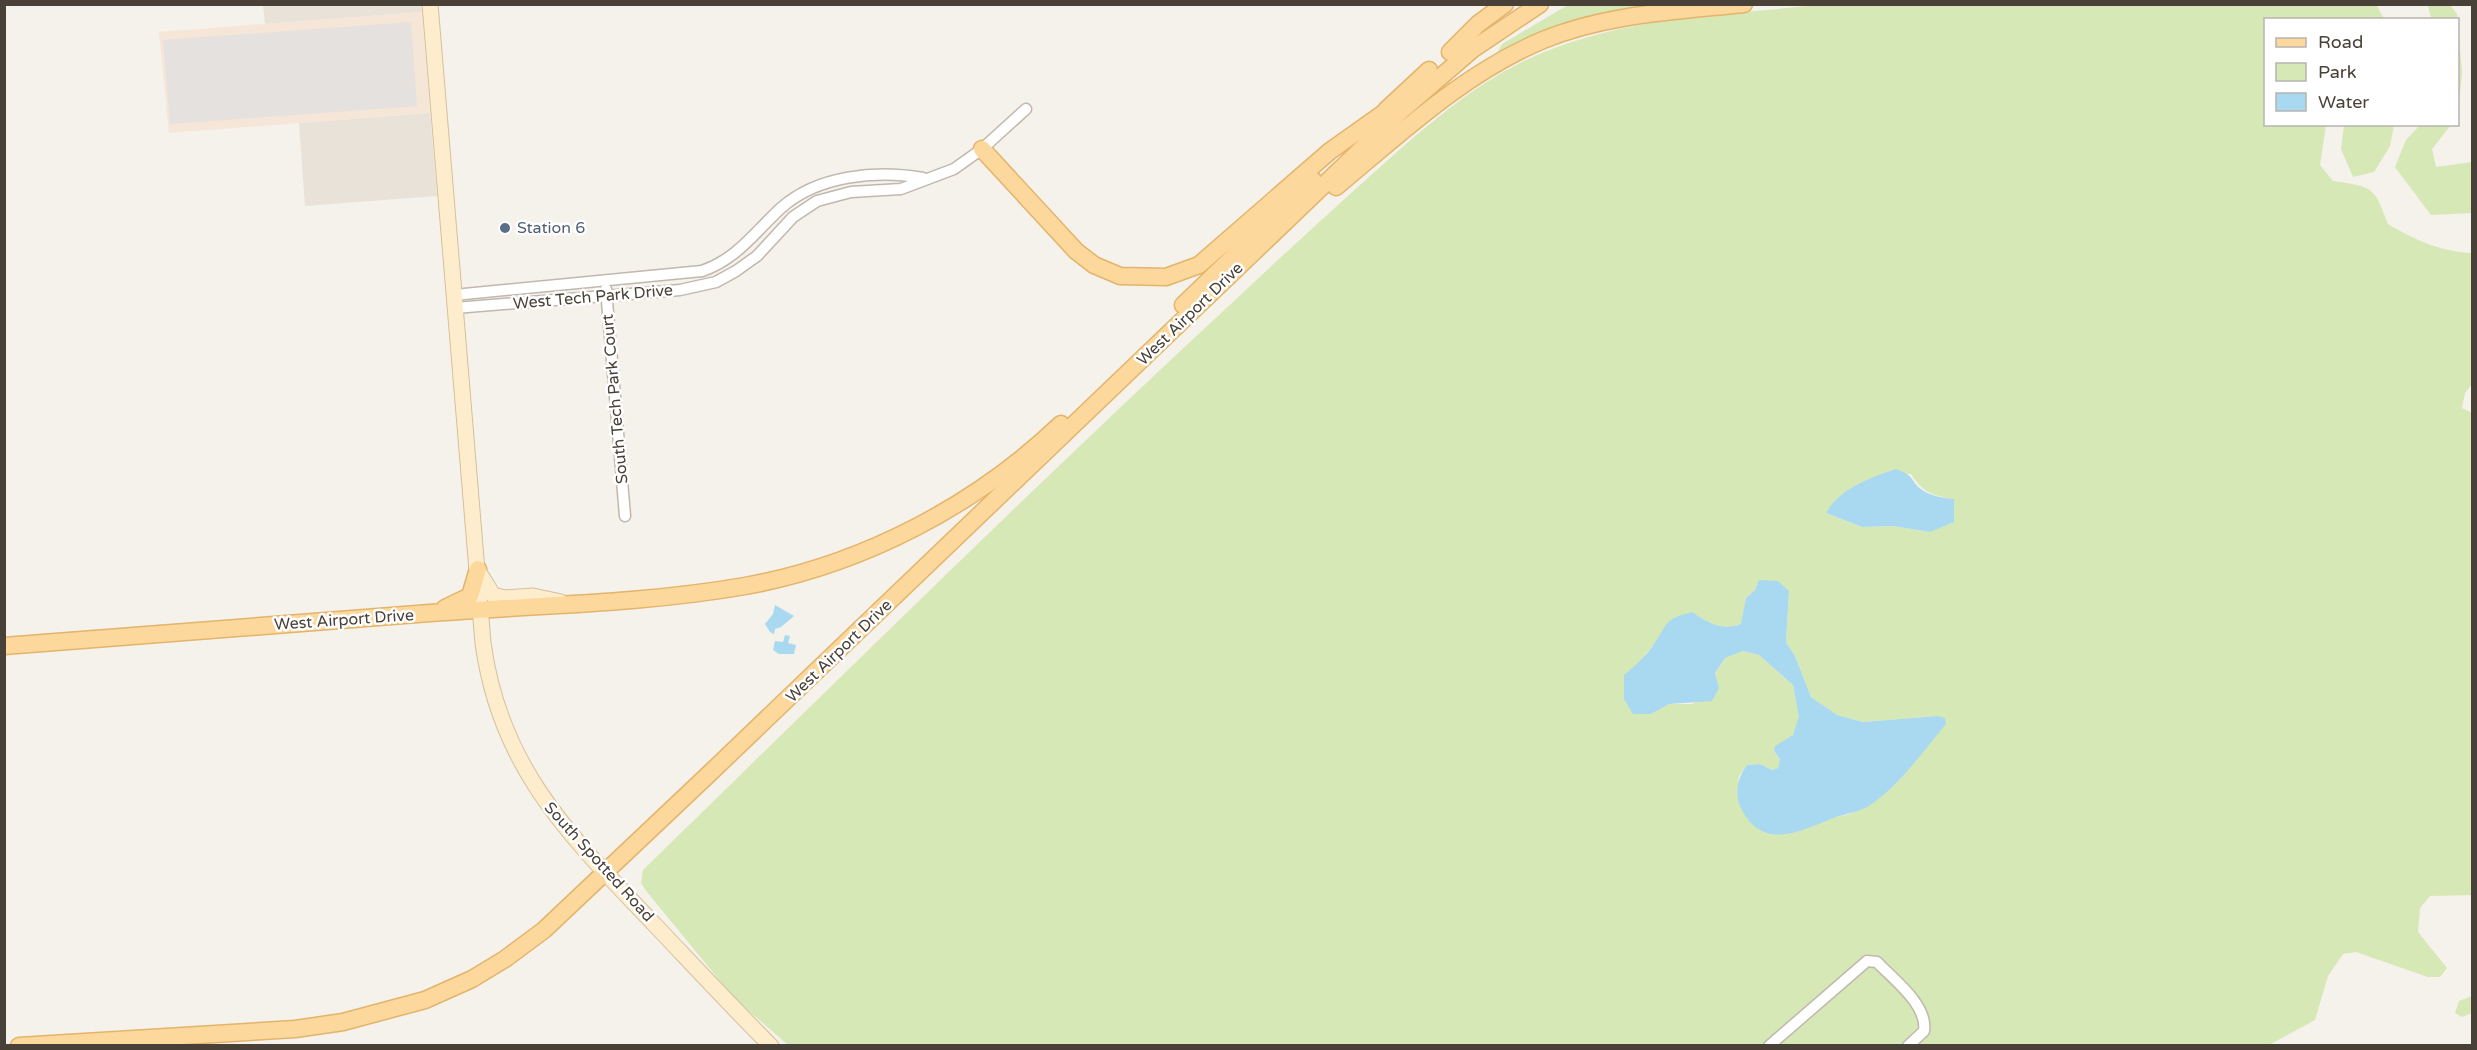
<svg xmlns="http://www.w3.org/2000/svg" width="2477" height="1050" viewBox="0 0 2477 1050" font-family="'Varela Round',sans-serif">
<style>
.residential{fill:#e9e2d9}
.commercial{fill:#f6e6d7}
.green{fill:#d6e8b5;fill-rule:evenodd}
.parking{fill:#e4e1df}
.water{fill:#a9d9f0}
.lines{fill:none;stroke-linecap:round;stroke-linejoin:round}
.minor-casing{stroke:#c1b8ad;stroke-width:13}
.secondary-casing{stroke:#d4c09b;stroke-width:17}
.primary-casing{stroke:#e3b46b;stroke-width:19}
.minor{stroke:#fff;stroke-width:10}
.secondary{stroke:#feedcc;stroke-width:15}
.primary{stroke:#fdd89c;stroke-width:16}
.service-dot{fill:#5c6f8a;stroke:#fff;stroke-width:2}
.labels{text-anchor:middle;dominant-baseline:central;stroke-width:5;stroke-linejoin:round;paint-order:stroke}
.service-label{font-size:16px;fill:#4e5e75;stroke:#fff;text-anchor:start}
.street-label{font-size:16px;fill:#494138;stroke:#fff}
</style>
<rect width="100%" height="100%" fill="#f5f1eb"/>
<!-- residential -->
<g class="residential">
<polygon points="263,5 421,5 422,12 265,24"/>
<polygon points="430,113 437,196 305,206 299,123"/>
</g>
<!-- commercial -->
<polygon class="commercial" points="422,12 430,113 169,133 159,32"/>
<!-- green -->
<g class="green">
<path d="M1825,4H2376L2384,19L2266,20V124L2326,125L2320,165L2333,181C2373,187 2374,186 2388,224C2415,240 2441,252 2472,253V384L2465,393L2462,408L2472,413V895L2430,896L2420,908L2418,932L2447,968L2440,977H2428L2356,952L2343,954L2328,976L2315,1020L2267,1046L788,1045L734,998L647,892L641,883L643,870C838,680 1032,488 1232,303C1274,263 1317,224 1360,185C1412,139 1460,93 1522,62C1615,16 1723,16 1825,4ZM1911,474C1922,492 1933,496 1954,499L1930,532L1893,526L1862,527L1826,513C1855,482 1869,475 1911,474ZM1759,581L1789,592L1786,642L1795,656L1811,697L1837,715L1863,722L1937,716C1916,757 1887,810 1836,817C1823,819 1755,798 1737,794L1739,776L1747,765L1760,764L1772,770L1778,768L1780,759L1774,751L1793,735L1800,715L1793,685L1759,655L1743,651L1725,658L1715,673L1719,688L1692,704H1668L1651,714L1641,660L1655,643L1691,612C1708,623 1722,631 1742,624L1746,598L1755,590Z"/>
<path d="M1568,5H1668C1600,11 1559,25 1497,53L1502,44Z"/>
<polygon points="2428,5 2450,5 2457,14 2462,72 2458,116 2458,20 2431,19"/>
<polygon points="2344,125 2394,125 2390,146 2374,172 2353,177 2341,149"/>
<polygon points="2420,125 2451,125 2432,149 2436,167 2472,162 2472,213 2431,215 2395,167 2406,140"/>
<polygon points="2472,996 2472,1013 2462,1017 2455,1013 2459,1001"/>
</g>
<!-- parking -->
<polygon class="parking" points="411,22 417,106 170,124 163,40"/>
<!-- water -->
<g class="water">
<path d="M1896,469C1917,477 1909,480 1921,489C1930,496 1943,498 1954,499V522L1930,532L1893,526L1862,527L1826,513C1840,488 1870,478 1896,469Z"/>
<path d="M1759,580L1778,581L1789,591L1786,642L1795,656L1811,697L1837,715L1863,722L1937,716L1945,718L1946,724C1923,751 1898,788 1867,807C1858,812 1846,814 1836,817C1804,829 1766,852 1743,812C1733,796 1737,778 1747,765L1760,764L1772,770L1778,768L1780,759L1774,751L1775,746L1793,735L1799,716L1793,685L1759,655L1743,651L1725,658L1715,673L1719,688L1712,701L1669,704L1651,714H1633L1624,699V675C1635,666 1646,656 1654,644C1669,623 1662,620 1692,612C1708,623 1722,631 1741,624L1746,598L1755,590Z"/>
<polygon points="775,605 794,616 781,627 775,629 774,634 770,632 765,624 773,614"/>
<polygon points="785,635 790,636 788,643 796,645 794,654 779,654 773,650 775,641 783,642"/>
</g>
<g class="lines">
<defs>
<g id="minor">
<polyline points="606,289 625,516"/>
<path d="M454,295L702,271C737,259 755,232 781,208C818,175 876,170 923,178"/>
<polyline points="455,308 680,290 716,282 736,271 757,256 793,217 817,201 851,192 901,189 954,169 982,149 1026,109"/>
<path d="M1769,1046L1867,961L1877,962C1894,980 1928,1005 1924,1031L1908,1046"/>
</g>
<g id="secondary">
<path d="M430,4L483,643C500,769 571,837 654,924C693,965 731,1006 771,1046"/>
<polyline points="480,574 493,595 505,598 533,596 561,602"/>
</g>
<g id="primary">
<polyline points="1450,52 1478,24 1505,4"/>
<polyline points="1386,110 1429,70"/>
<polyline points="982,149 1076,251 1094,265 1120,276 1166,277 1199,265 1330,151 1385,112"/>
<path d="M1336,187C1401,133 1464,73 1543,40C1606,14 1677,11 1744,4"/>
<polyline points="1183,305 1313,180"/>
<polyline points="445,608 470,596 478,569"/>
<path d="M4,646C146,635 288,624 430,613C534,605 642,604 745,586C862,565 975,506 1061,424"/>
<polyline points="19,1046 295,1029 343,1022 425,1000 472,979 505,959 544,930 710,773 1401,111 1473,49 1540,4"/>
</g>
</defs>
<!-- minor casing -->
<use href="#minor" class="minor-casing"/>
<!-- secondary casing -->
<use href="#secondary" class="secondary-casing"/>
<!-- primary casing -->
<use href="#primary" class="primary-casing"/>
<!-- minor -->
<use href="#minor" class="minor"/>
<!-- secondary -->
<use href="#secondary" class="secondary"/>
<!-- primary -->
<use href="#primary" class="primary"/>
</g>
<!-- markers -->
<circle class="service-dot" cx="505" cy="228" r="6"/>
<g class="labels">
<!-- service labels -->
<g class="service-label">
<text x="517" y="228">Station 6</text>
</g>
<!-- street labels -->
<g class="street-label">
<text transform="translate(593 297) rotate(-5)">West Tech Park Drive</text>
<text transform="translate(1190 314) rotate(-44)">West Airport Drive</text>
<text transform="translate(615 399) rotate(-95)">South Tech Park Court</text>
<text transform="translate(344 620) rotate(-4)">West Airport Drive</text>
<text transform="translate(839 651) rotate(-44)">West Airport Drive</text>
<text transform="translate(599 862) rotate(48)">South Spotted Road</text>
</g>
</g>
<!-- border -->
<rect width="2477" height="1050" fill="none" stroke="#494138" stroke-width="12"/>
<!-- legend -->
<rect x="2264" y="18" width="195" height="108" fill="#ffffff" stroke="#b6b3af" stroke-width="1.5"/>
<rect x="2276" y="38" width="30" height="9" fill="#fdd89c" stroke="#b6b3af" stroke-width="1.5"/>
<text x="2318" y="48" font-size="18" fill="#494138">Road</text>
<rect x="2276" y="63" width="30" height="18" fill="#d6e8b5" stroke="#b6b3af" stroke-width="1.5"/>
<text x="2318" y="78" font-size="18" fill="#494138">Park</text>
<rect x="2276" y="93" width="30" height="18" fill="#a9d9f0" stroke="#b6b3af" stroke-width="1.5"/>
<text x="2318" y="108" font-size="18" fill="#494138">Water</text>
</svg>
